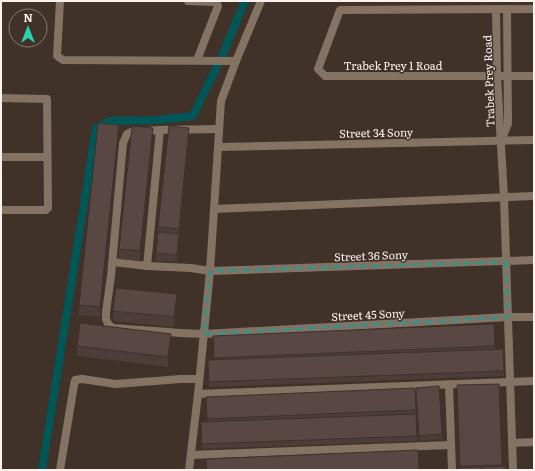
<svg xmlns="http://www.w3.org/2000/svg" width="535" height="471" viewBox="0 0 535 471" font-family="Literata,serif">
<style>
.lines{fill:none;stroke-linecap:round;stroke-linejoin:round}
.canal{stroke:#015758;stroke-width:8}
.minor{stroke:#847263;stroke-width:8}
.wall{fill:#4c3d39}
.shaded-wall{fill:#3e322e}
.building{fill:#584742;stroke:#3e322e}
.marked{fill:none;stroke:#3e8f87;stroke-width:3;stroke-dasharray:8 5;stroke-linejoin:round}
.labels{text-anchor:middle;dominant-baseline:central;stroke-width:3;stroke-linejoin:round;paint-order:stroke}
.street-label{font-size:11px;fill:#fcf2ed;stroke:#403129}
</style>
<rect width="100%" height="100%" fill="#403129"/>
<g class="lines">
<!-- canal -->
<polyline class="canal" points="42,470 96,128 109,121 157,120 193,116 222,56 245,1"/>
<!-- minor -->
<g class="minor">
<polyline points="60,1 57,56 63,60 236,61"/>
<polyline points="188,1 216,2 218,6 197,60"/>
<polyline points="496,9 497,76 504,197 513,470"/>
<polyline points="534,9 340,10 318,69 325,76 534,76"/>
<polyline points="1,98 47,99 48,208 46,210 1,210"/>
<polyline points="219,129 160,130 131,132 127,134 123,143 111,276 106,312 106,319 108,324 113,328 181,333 204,334 508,317 534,317"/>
<polyline points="502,138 508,124 507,9"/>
<polyline points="219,147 534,140"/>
<polyline points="1,157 47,157"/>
<polyline points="215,209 534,196"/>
<polyline points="113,262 147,266 191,268 210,271 534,260"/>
<polyline points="147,266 160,130"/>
<polyline points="449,384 452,470"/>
<polyline points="198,394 534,381"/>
<polyline points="512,443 534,442"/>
<polyline points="191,455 451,445"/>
<polyline points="60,470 74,385 75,380 82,379 116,384 181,379 199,379"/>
<polyline points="189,470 198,394 210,271 221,101 236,61 261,1"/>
</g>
</g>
<!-- wall -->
<g class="wall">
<polygon points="119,135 100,317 79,315 79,305"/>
<polygon points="153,138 140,261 119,259 119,249"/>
<polygon points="189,138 177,262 156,261 156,253 158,232 158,227"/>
<polygon points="177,304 174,327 113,321 113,311"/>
<polygon points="494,324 495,349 503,349 504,376 209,387 208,360 214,360 213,336"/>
<polygon points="171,344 168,367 77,356 77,346"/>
<polygon points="499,384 502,466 506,470 458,470 460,468 457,385"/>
<polygon points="415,388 417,441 202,449 201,422 207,422 206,397"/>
<polygon points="416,393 442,434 442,439 419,441"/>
</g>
<!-- shaded-wall -->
<g class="shaded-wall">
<polygon points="119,125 119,135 100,317 100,307"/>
<polygon points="153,128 153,138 140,261 140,251"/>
<polygon points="189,128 189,138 177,262 179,229"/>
<polygon points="177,294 177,304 174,327 174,317"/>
<polygon points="171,334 171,344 168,367 168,357"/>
</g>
<!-- building -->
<g class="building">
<polygon points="98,123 119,125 100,307 79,305"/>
<polygon points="132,126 153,128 140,251 119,249"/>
<polygon points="169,126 189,128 179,229 158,227"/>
<polygon points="158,232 179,234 177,255 156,253"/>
<polygon points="116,288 177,294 174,317 113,311"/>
<polygon points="80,323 171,334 168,357 77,346"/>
<polygon points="494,324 495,346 214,358 213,336"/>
<polygon points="503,349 504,371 209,382 208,360"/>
<polygon points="499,384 502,465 460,466 457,385"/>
<polygon points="439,386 442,434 419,436 416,388"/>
<polygon points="415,388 416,410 207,419 206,397"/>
<polygon points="416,414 417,436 202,444 201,422"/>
<polygon points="418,450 419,470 207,470 206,459"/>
<polygon points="506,466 506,470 483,470 483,467"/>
<polygon points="481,467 481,470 458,470 458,468"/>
</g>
<!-- marked area -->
<path class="marked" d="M506,262L508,317L204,334L210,271Z"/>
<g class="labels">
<!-- street labels -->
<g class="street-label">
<text x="393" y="65">Trabek Prey 1 Road</text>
<text transform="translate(488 81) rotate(-92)">Trabek Prey Road</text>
<text transform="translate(376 132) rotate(-1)">Street 34 Sony</text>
<text transform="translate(371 255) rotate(-2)">Street 36 Sony</text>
<text transform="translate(368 314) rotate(-3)">Street 45 Sony</text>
</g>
</g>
<!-- border -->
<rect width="535" height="471" fill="none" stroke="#fcf2ed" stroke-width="4"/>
<!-- north arrow -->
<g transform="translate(28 28)"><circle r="19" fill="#403129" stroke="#8b7e77"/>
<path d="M0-3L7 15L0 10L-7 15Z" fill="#26d5ae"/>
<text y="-6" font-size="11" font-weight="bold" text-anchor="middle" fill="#fcf2ed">N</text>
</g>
</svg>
